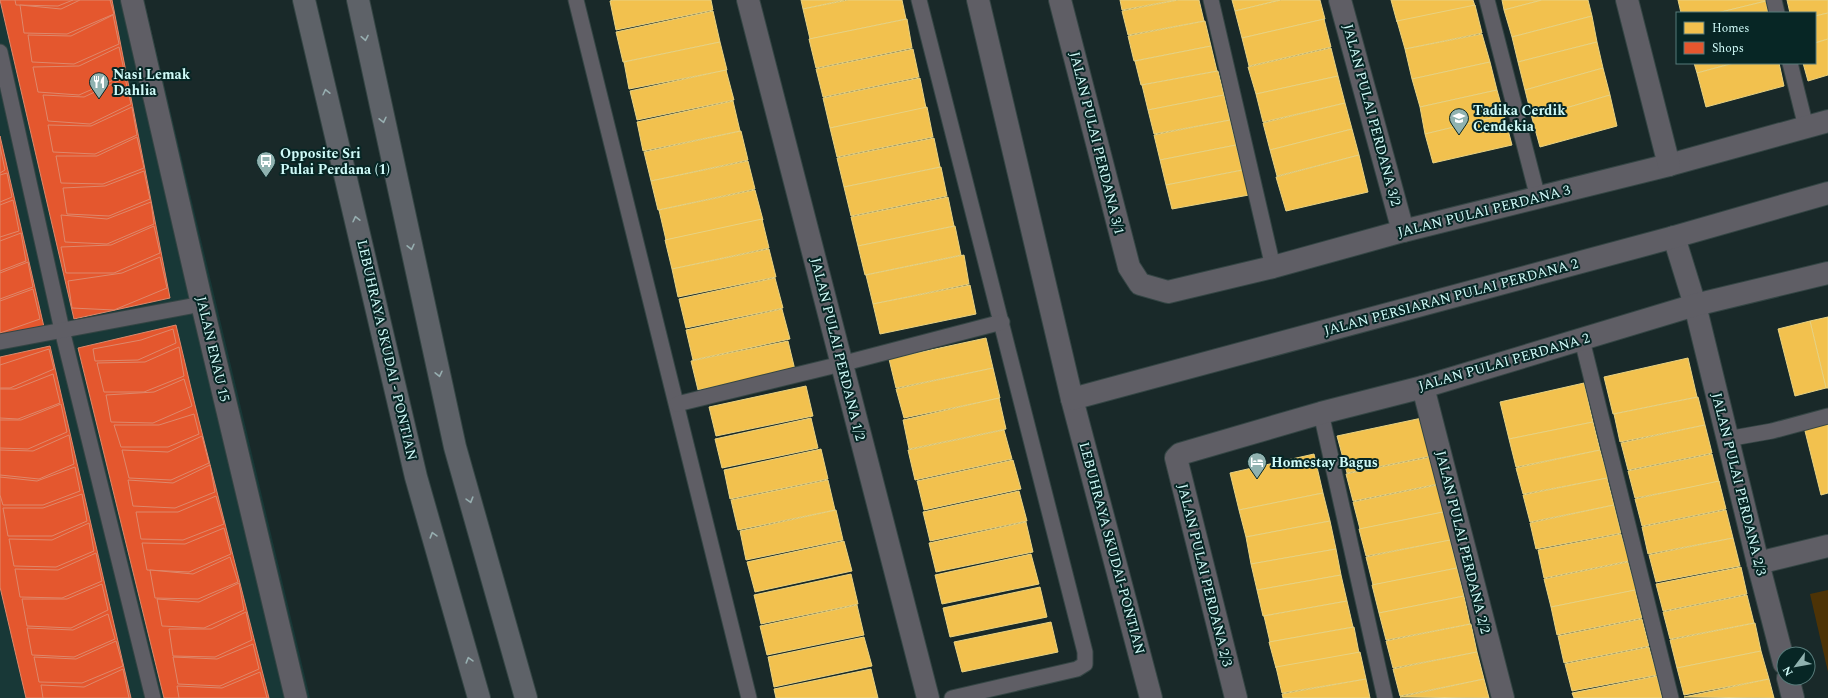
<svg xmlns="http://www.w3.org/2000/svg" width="1828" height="698" viewBox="0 0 1828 698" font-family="Spectral,serif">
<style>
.built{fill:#183837}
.green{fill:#4d3306}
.homes{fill:#f2c14e;stroke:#e8d281}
.shops{fill:#e4572e;stroke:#de886b}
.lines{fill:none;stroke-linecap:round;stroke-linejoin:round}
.service-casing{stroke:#344544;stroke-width:17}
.minor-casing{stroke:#344544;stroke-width:24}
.tertiary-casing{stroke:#344544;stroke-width:24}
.trunk-casing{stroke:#344544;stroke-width:24}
.service{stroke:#5f5e65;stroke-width:15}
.minor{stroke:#5f5e65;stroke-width:22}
.tertiary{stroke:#5f5e65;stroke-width:22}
.trunk{stroke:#5e6268;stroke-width:22}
.oneway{stroke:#97aeb0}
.labels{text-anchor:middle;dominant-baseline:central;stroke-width:4;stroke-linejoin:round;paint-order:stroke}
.poi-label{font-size:14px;font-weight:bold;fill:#d0fbf9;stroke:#072625;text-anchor:start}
.street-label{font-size:14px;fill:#d0fbf9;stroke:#072625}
</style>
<rect width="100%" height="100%" fill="#192929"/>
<!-- built -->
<polygon class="built" points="0,0 144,0 310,698 0,698"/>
<!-- green -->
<polygon class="green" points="1828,590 1828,672 1810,594"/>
<!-- homes -->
<g class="homes">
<polygon points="613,0 711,0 713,10 616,30 610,1"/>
<polygon points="801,0 844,0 803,9"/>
<polygon points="848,0 902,0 906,19 810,39 803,9"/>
<polygon points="1120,0 1176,0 1122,10"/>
<polygon points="1178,0 1199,0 1204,21 1128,35 1122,11"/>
<polygon points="1232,0 1280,0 1235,11"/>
<polygon points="1281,0 1320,0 1325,19 1242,38 1235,11"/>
<polygon points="1391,0 1473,0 1475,6 1397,22"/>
<polygon points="1502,0 1542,0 1504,10"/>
<polygon points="1542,0 1588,0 1592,16 1512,37 1504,10"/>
<polygon points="1678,0 1766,0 1766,1 1717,13 1681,13"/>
<polygon points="1787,0 1828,0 1828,13 1815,16 1815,13 1790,13"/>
<polygon points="1766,1 1768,13 1717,13"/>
<polygon points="1475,5 1482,33 1405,49 1397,21"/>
<polygon points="713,11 720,42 623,62 616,32"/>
<polygon points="1828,13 1828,39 1815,43 1815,16"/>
<polygon points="1592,16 1597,42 1518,62 1512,37"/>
<polygon points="907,19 912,48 816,68 809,39"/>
<polygon points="1324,19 1331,47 1249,66 1242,38"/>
<polygon points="1205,21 1211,46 1134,61 1128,36"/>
<polygon points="1482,34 1490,62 1412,79 1405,49"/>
<polygon points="1828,39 1828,75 1808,81 1803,63 1815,63 1815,43"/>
<polygon points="720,42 727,70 629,89 624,62"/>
<polygon points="1597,42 1603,68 1525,90 1518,62"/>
<polygon points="1211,46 1217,71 1141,85 1135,61"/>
<polygon points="1331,48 1338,76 1256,94 1248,67"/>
<polygon points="913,49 919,77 823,97 816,69"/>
<polygon points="1490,62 1497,90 1420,107 1412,79"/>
<polygon points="1694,63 1734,63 1697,73"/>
<polygon points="1734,63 1779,63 1784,86 1706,107 1697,73"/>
<polygon points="1603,68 1610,95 1532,118 1525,90"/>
<polygon points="726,70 734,100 637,120 630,91"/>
<polygon points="1218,71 1224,95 1148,110 1142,85"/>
<polygon points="1338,76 1345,103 1263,122 1256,94"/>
<polygon points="920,78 926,108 830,128 823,98"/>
<polygon points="1497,90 1504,115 1425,134 1420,107"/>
<polygon points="1224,95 1230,120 1154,134 1148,110"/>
<polygon points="1610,95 1617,126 1540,147 1532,118"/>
<polygon points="733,101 740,131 643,151 637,122"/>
<polygon points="1345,103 1352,129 1270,150 1263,123"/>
<polygon points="927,107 933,137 837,157 830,128"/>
<polygon points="1504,115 1512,145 1433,163 1425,134"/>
<polygon points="1230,120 1236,145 1160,160 1154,135"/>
<polygon points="1352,129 1359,155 1277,176 1270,150"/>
<polygon points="741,131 748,160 651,181 644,152"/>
<polygon points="934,138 940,167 844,187 837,158"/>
<polygon points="1236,145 1242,170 1166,185 1160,160"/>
<polygon points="1359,155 1368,192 1286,211 1276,177"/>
<polygon points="748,161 755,189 658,210 651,181"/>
<polygon points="941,167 947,196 851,216 844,187"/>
<polygon points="1243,170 1249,195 1172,209 1166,185"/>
<polygon points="755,190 763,220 666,240 659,210"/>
<polygon points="948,197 954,226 858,246 851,217"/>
<polygon points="762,219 769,248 672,269 665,240"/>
<polygon points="955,226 961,255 865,275 858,246"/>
<polygon points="769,249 776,277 678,297 672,269"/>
<polygon points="964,255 969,284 873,304 866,275"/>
<polygon points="775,278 783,308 686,328 679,299"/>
<polygon points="970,285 976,314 880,334 873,304"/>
<polygon points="782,309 790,339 693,360 686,330"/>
<polygon points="1828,317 1828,388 1826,388 1810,321"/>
<polygon points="1810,321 1826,388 1795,396 1778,329"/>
<polygon points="986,338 993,368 896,388 889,359"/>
<polygon points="788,341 795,370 698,390 691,361"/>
<polygon points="1688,358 1697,397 1613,414 1604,377"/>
<polygon points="993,368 1000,398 904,418 896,389"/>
<polygon points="1584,383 1593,422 1509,439 1500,402"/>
<polygon points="806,386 813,416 716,436 709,407"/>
<polygon points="1698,397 1705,425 1620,442 1614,414"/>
<polygon points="999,398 1006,429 909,449 903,420"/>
<polygon points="811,418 818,448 722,468 715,439"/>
<polygon points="1422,418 1431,456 1347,473 1337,436"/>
<polygon points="1828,421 1828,493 1821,495 1804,427"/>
<polygon points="1593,422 1600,450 1516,467 1509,439"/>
<polygon points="1705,425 1712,453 1628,470 1621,443"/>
<polygon points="1004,430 1012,459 915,480 908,450"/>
<polygon points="821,449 828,479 730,499 724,470"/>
<polygon points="1600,450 1608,478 1523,494 1516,468"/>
<polygon points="1314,454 1323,493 1239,510 1230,473"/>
<polygon points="1712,454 1719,482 1635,498 1628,471"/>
<polygon points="1431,457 1438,484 1353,501 1346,474"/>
<polygon points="1013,460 1021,489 924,510 917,481"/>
<polygon points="1607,478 1614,505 1530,522 1523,495"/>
<polygon points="828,480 835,510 738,530 731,500"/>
<polygon points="1719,481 1726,509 1642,526 1635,499"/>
<polygon points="1437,485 1444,512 1360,529 1353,502"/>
<polygon points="1019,491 1027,521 930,541 923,512"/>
<polygon points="1323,493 1330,521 1246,537 1239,510"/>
<polygon points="1614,505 1621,533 1536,549 1530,523"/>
<polygon points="836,510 843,540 746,560 740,531"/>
<polygon points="1726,510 1733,538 1648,554 1642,527"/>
<polygon points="1443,512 1451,540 1366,556 1359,529"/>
<polygon points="1330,521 1336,549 1251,564 1246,537"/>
<polygon points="1026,522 1033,552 936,572 929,543"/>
<polygon points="1621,534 1629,561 1544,578 1538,550"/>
<polygon points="1733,538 1740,566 1656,582 1649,555"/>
<polygon points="1450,540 1457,568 1373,585 1366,557"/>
<polygon points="844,541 852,571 755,592 747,562"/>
<polygon points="1336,549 1341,575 1257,590 1251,564"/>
<polygon points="1031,554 1039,584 942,604 935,575"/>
<polygon points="1628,562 1636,590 1551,607 1544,579"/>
<polygon points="1741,567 1747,594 1663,611 1656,584"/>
<polygon points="1457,568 1464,596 1379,613 1372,585"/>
<polygon points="851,574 858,604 761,624 754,595"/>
<polygon points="1341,575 1347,601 1263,616 1257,590"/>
<polygon points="1040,587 1047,617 950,637 943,608"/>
<polygon points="1635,590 1642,618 1557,635 1551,607"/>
<polygon points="1747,595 1754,623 1670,639 1663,612"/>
<polygon points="1464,596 1470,624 1386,640 1379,613"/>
<polygon points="1347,601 1353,627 1270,642 1264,616"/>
<polygon points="857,605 864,635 767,655 760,626"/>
<polygon points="1642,619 1649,646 1564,663 1558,636"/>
<polygon points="1051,622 1058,652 962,672 954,642"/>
<polygon points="1755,623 1761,651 1677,668 1670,640"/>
<polygon points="1471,624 1477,652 1393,668 1386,641"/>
<polygon points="1354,627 1359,653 1276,668 1269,642"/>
<polygon points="864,637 872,666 774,687 768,657"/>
<polygon points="1649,647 1657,675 1572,691 1565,664"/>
<polygon points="1761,651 1769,679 1684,695 1677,668"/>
<polygon points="1360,652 1366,679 1282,693 1276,667"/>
<polygon points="1477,652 1484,679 1400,696 1393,669"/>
<polygon points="871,669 878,698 776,698 774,689"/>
<polygon points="1657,676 1662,698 1574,698 1572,693"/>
<polygon points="1366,679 1370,698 1283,698 1282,694"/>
<polygon points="1484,679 1489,698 1400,697"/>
<polygon points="1769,679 1774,698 1684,697"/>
</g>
<!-- shops -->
<g class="shops">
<polygon points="0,0 112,0 170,298 74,319"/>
<polygon points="15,0 73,0 58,6 16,5"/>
<polygon points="80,0 110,0 114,14 67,34 24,33 20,5 61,9"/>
<polygon points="113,15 119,44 74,64 32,62 28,35 71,36"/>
<polygon points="119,47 125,75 79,95 38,92 33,67 79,66"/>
<polygon points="125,78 131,104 90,124 48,121 43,95 84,97"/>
<polygon points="132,107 137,135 95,154 53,152 48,125 91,126"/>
<polygon points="0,136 44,327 0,336"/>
<polygon points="137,137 144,168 103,184 61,183 56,156 97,156"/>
<polygon points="0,146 5,170 0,173"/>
<polygon points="144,171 150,199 109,216 67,214 63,188 105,186"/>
<polygon points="7,173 12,197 0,202 0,175"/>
<polygon points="13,200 19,231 0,237 0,205"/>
<polygon points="151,202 154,224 107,244 65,242 61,215 107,219"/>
<polygon points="154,226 160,253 114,273 66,273 61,247 111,245"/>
<polygon points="21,233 26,261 0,271 0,241"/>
<polygon points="160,257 167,288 114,310 72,308 68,281 122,273"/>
<polygon points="28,262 33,287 0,299 0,273"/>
<polygon points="33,289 40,319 0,333 0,301"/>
<polygon points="176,325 195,405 269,698 164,698 78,348"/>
<polygon points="173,329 176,343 138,360 95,361 93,349 141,340"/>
<polygon points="50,346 131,698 26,698 0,587 0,357"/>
<polygon points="179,347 184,376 144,392 104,392 97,363 145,362"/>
<polygon points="49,349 54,369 10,388 0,388 0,365"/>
<polygon points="53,374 60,403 18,419 0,418 0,389 15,389"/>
<polygon points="184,379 192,406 153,423 111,422 106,395 154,392"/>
<polygon points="61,404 67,432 28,449 0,448 0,420 21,420"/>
<polygon points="194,414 199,434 168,447 121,447 114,425 159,425"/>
<polygon points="69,435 74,464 39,479 0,475 0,450 33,451"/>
<polygon points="202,436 209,463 171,480 129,478 122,450 168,452"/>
<polygon points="210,465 215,492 175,508 133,506 128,480 173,483"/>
<polygon points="75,467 80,491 43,505 3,505 0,495 0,477 37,481"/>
<polygon points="82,494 87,521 52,536 8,536 3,508 43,508"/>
<polygon points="216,496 224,524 183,540 141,539 136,512 178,512"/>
<polygon points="89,523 94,551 56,567 14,566 9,539 52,540"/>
<polygon points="224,528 231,554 189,572 147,570 142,543 185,544"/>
<polygon points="96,553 102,581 62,598 20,597 15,569 58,570"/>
<polygon points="230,557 238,582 198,599 155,598 150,570 193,574"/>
<polygon points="239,583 244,610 204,628 162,626 157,599 199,602"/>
<polygon points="102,584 108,610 71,628 27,626 22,599 67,599"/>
<polygon points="246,612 252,640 215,657 173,656 169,629 211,629"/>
<polygon points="108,614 115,639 74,657 32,655 27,628 73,630"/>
<polygon points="116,641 123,666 82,683 39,682 34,657 76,659"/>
<polygon points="253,644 259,669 220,686 178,684 173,657 217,659"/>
<polygon points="123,669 129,698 43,698 41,685 84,687"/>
<polygon points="260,672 267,698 179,698 177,686 222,688"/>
</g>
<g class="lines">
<defs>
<g id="service">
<polyline points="576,0 749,698"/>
<polyline points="919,0 1085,652 1085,664 1077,669 952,698"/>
<polyline points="1211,0 1273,267"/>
<polyline points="1487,0 1538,198"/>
<polyline points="1774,0 1777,13"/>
<polyline points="0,52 62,330 153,698"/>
<polyline points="1790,63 1806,127"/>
<polyline points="1582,340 1671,698"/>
<polyline points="0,342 202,304"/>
<polyline points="677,404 841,364 1002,322"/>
<polyline points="1321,413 1385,698"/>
<polyline points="1727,439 1772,431 1828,416"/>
</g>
<g id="minor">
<polyline points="132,0 202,304 296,698"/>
<polyline points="748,0 928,698"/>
<polyline points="1060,0 1129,267 1140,284 1168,292 1273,267 1403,231 1669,165 1828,121"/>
<polyline points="1340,0 1403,231"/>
<polyline points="1627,0 1669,165"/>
<polyline points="1674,237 1695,305 1758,563 1784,663"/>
<polyline points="1423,387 1503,698"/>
<polyline points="1072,399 1151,698"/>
<polyline points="1758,563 1828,546"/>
<polyline points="1788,678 1793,698"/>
<polyline points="1236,698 1176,458 1180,454 1321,413 1423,387 1695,305 1828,273"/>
</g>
<polyline id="tertiary" points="978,0 1072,399 1674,237 1828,193"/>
<g id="trunk">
<polyline points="304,0 416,477 479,698"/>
<polyline points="358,0 455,447 526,698"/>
</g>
</defs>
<!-- service casing -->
<use href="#service" class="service-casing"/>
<!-- minor casing -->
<use href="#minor" class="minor-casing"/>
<!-- tertiary casing -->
<use href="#tertiary" class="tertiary-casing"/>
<!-- trunk casing -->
<use href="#trunk" class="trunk-casing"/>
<!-- service -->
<use href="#service" class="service"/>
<!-- minor -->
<use href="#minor" class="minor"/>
<!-- tertiary -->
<use href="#tertiary" class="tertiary"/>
<!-- trunk -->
<use href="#trunk" class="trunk"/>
</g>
<!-- one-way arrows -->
<defs><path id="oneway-chevron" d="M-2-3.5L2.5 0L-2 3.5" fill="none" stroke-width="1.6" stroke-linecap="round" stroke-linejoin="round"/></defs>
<g class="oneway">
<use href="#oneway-chevron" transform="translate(365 38) rotate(79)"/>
<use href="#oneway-chevron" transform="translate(326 92) rotate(-103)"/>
<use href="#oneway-chevron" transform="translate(383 120) rotate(77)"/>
<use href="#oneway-chevron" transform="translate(356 219) rotate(-103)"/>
<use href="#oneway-chevron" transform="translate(411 247) rotate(77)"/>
<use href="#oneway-chevron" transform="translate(439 374) rotate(77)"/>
<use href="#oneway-chevron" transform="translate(470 500) rotate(74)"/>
<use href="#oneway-chevron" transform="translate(433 535) rotate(-106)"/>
<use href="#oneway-chevron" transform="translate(469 660) rotate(-106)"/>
</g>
<!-- icons -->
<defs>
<symbol id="restaurant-pin" viewBox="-11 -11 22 30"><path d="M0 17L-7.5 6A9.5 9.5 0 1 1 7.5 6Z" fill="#90b2b0" stroke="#072625"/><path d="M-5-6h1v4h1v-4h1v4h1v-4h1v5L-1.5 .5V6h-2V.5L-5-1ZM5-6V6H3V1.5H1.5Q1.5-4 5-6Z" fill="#fff"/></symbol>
<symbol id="school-pin" viewBox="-11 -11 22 30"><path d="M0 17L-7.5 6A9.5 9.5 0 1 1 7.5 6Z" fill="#90b2b0" stroke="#072625"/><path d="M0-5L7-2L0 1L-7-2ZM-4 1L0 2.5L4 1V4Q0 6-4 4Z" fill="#fff"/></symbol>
<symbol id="bus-pin" viewBox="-11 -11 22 30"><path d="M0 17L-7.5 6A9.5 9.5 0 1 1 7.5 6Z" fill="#90b2b0" stroke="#072625"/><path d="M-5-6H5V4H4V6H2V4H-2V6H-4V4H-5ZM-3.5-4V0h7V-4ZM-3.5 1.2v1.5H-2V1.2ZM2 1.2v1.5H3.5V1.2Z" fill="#fff"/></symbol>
<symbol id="hotel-pin" viewBox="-11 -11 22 30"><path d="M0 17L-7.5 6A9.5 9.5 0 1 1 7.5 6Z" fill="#90b2b0" stroke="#072625"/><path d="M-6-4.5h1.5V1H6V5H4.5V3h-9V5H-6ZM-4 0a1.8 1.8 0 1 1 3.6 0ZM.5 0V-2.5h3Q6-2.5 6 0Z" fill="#fff"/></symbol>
</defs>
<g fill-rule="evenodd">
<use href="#restaurant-pin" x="88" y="71" width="22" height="30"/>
<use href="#school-pin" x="1448" y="107" width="22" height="30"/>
<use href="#bus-pin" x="255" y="150" width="22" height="30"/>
<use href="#hotel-pin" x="1246" y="451" width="22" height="30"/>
</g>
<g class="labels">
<!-- poi labels -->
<g class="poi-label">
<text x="113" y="74">Nasi Lemak<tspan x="113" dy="16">Dahlia</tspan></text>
<text x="1473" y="110">Tadika Cerdik<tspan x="1473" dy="16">Cendekia</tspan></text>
<text x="280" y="153">Opposite Sri<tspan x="280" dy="16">Pulai Perdana (1)</tspan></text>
<text x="1271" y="462">Homestay Bagus</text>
</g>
<!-- street labels -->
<g class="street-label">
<text transform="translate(1372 115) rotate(75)">JALAN PULAI PERDANA 3/2</text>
<text transform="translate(1097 143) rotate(76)">JALAN PULAI PERDANA 3/1</text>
<text transform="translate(1484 211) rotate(-14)">JALAN PULAI PERDANA 3</text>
<text transform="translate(1451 297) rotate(-15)">JALAN PERSIARAN PULAI PERDANA 2</text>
<text transform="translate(213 349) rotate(77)">JALAN ENAU 15</text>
<text transform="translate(838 349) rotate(76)">JALAN PULAI PERDANA 1/2</text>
<text transform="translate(387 350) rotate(77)">LEBUHRAYA SKUDAI - PONTIAN</text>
<text transform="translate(1504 362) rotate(-16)">JALAN PULAI PERDANA 2</text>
<text transform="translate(1739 484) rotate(76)">JALAN PULAI PERDANA 2/3</text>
<text transform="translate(1463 542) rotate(76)">JALAN PULAI PERDANA 2/2</text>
<text transform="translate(1112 548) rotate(75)">LEBUHRAYA SKUDAI-PONTIAN</text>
<text transform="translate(1205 575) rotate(76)">JALAN PULAI PERDANA 2/3</text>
</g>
</g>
<!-- legend -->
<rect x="1676" y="12" width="140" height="52" fill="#072625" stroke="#577b7a"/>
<rect x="1684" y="22" width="20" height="12" fill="#f2c14e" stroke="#577b7a"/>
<text x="1712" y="32" font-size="12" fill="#d0fbf9">Homes</text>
<rect x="1684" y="42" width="20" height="12" fill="#e4572e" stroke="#577b7a"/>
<text x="1712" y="52" font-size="12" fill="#d0fbf9">Shops</text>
<!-- north arrow -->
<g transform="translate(1796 666) rotate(238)"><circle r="19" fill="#072625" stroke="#577b7a"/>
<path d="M0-3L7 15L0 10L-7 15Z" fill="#90b2b0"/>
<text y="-6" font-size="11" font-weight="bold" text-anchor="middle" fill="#d0fbf9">N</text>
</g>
</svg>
